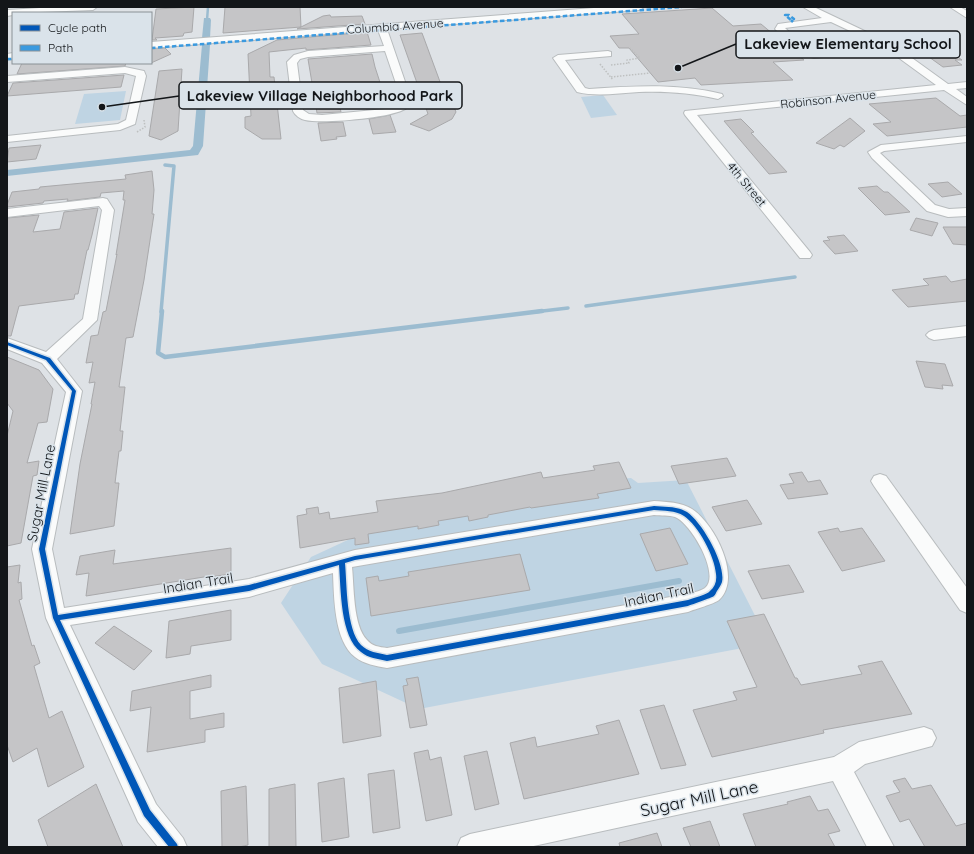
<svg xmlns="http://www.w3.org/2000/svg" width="974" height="854" viewBox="0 0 974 854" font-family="Quicksand,sans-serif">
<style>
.green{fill:#bfd4e3}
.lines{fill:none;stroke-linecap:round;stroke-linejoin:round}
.stream-far3{stroke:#9cbcd0;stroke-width:2.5}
.stream-far2{stroke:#9cbcd0;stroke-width:3.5}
.stream-far1{stroke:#9cbcd0;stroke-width:4.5}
.stream{stroke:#9cbcd0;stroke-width:6}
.canal{fill:#9cbcd0;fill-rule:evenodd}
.building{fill:#c5c5c7;stroke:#a9a9ab}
.minor-casing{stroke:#b8bcbe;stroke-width:2}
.path{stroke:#bec0c0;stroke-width:1.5;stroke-dasharray:1.5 1.5;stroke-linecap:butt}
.minor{fill:#fafbfb;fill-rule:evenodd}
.quiet{stroke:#3b9adf;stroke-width:2.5;stroke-dasharray:4.5 2.5;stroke-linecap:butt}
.cycleway-casing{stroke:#dae3ea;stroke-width:3}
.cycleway{fill:#0057b8;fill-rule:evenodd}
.labels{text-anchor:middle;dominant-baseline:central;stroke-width:3;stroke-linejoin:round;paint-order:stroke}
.far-street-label{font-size:12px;fill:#131619;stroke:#dae3ea}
.street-label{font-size:14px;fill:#131619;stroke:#dae3ea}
.near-street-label{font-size:17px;fill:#131619;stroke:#dae3ea}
.leader{fill:none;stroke:#131619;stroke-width:1.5}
.callout-dot{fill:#131619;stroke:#dae3ea;stroke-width:1.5}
.callout{fill:#dae3ea;stroke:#131619;stroke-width:1.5}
.callout-label{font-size:15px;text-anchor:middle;font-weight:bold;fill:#131619}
</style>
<rect width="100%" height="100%" fill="#dee2e6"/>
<!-- green -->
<g class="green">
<polygon points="126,91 120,120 75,124 84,94"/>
<polygon points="603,95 617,115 591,118 581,97"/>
<polygon points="631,478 638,483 686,480 769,643 419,709 322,664 281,603 311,557 378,526 501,490"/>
</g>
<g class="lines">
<!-- stream-far3 -->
<polyline class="stream-far3" points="207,20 208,7"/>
<!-- stream-far2 -->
<g class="stream-far2">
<polyline points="586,306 795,277"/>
<polyline points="161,312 174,166 165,165"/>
<polyline points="534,312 568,308"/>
</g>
<!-- stream-far1 -->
<polyline class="stream-far1" points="162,311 158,353 165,357 542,311"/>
<!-- stream -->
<polyline class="stream" points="399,631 679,581"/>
<!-- canal -->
<g class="canal">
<polygon points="204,18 210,18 211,20 210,38 206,41 202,38"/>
<polygon points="206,42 210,45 203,146 198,155 7,176 7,170 190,150 193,146 202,45"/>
</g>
</g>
<!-- building -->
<g class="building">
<polygon points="194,7 192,32 184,33 183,36 155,38 157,40 152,40 156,9"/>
<polygon points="225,7 300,7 301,27 223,33"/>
<polygon points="712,8 733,26 761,24 804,60 773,62 793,80 701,85 695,78 658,82 629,48 619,48 610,36 639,34 622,14"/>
<polygon points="330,15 331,17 362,16 365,24 297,29 323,16"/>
<polygon points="367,32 371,45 306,50 306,48 269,52 270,77 274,77 281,139 262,139 245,128 245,117 251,116 248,54 277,40"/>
<polygon points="422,33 446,98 450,97 456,112 452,119 429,131 410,124 428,114 400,35"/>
<polygon points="934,40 962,60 955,60 962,65 943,67 908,42"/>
<polygon points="165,48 171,54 151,63 151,49"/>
<polygon points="372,54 375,67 388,107 366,109 363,97 338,99 341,112 317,113 308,59"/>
<polygon points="22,63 126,63 125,66 17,74"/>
<polygon points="182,69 178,131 161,140 149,136 159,71"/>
<polygon points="124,75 121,87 7,96 13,83"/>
<polygon points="936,98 960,116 967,115 967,127 887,136 873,124 891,122 869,104"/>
<polygon points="390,115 396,132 373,134 369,119"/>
<polygon points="850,118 865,131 844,147 840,145 834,149 816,143"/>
<polygon points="741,119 754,132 751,133 787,172 769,174 724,121"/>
<polygon points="343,122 346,136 336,137 337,139 321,141 318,123"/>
<polygon points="41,145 36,159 7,162 9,148"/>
<polygon points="152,171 154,190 152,214 154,214 144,280 133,337 126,338 119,387 125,387 120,431 123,431 121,451 119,451 115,483 119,483 114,526 70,534 80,464 92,404 91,404 95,382 89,383 93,362 86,363 91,336 98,335 103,312 106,311 117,254 116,255 125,200 123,200 124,191 101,193 100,197 67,201 68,199 44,201 43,203 7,207 7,205 12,192 39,189 40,187 126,179 125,175"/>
<polygon points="948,182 962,194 942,197 928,184"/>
<polygon points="877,186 884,192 888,192 910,212 885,215 858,188"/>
<polygon points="98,208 92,235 88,250 87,250 78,294 75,294 74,299 19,306 11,336 7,336 7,218 39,215 33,232 60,229 64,212"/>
<polygon points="916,218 938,223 932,236 910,230"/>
<polygon points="943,227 967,227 967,245 953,244"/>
<polygon points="844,235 858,251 835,254 823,241 830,240 827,237"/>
<polygon points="946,276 951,282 967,279 967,301 908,307 892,290 929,285 923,279"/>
<polygon points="7,357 39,370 53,389 47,422 38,423 27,463 39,461 37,475 33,476 21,543 7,546 7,436 13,411 7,403"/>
<polygon points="916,361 945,364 953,386 942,385 943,389 925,387"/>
<polygon points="727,458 736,476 679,484 671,466"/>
<polygon points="619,462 631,488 597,494 599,498 531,508 530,507 488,515 488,517 469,521 468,516 438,521 439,525 418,529 418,526 368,534 369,543 355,545 355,538 300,548 297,516 307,514 306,509 318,507 319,514 329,512 330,519 378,512 376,501 442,493 541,472 543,478 595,470 593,466"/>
<polygon points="802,472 808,482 820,480 828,494 788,499 780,485 794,483 789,474"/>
<polygon points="747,500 762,524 726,531 712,507"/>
<polygon points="670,528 688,564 656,571 640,534"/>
<polygon points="838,528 840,532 862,528 885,561 842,571 818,532"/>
<polygon points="231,548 231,574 209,577 210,576 86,596 89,573 76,575 80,556 115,550 113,564"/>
<polygon points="520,554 530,590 371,616 366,578 378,576 379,581 409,576 408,572"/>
<polygon points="20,565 18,583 21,582 22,599 19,600 32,646 34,645 40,663 34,666 49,718 62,711 84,767 48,787 37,748 13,762 7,745 7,567"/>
<polygon points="789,565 804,592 762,599 748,571"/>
<polygon points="231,610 231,640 191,646 190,654 166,658 169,621"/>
<polygon points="764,614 795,678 797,678 801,685 862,674 858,666 882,661 912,714 823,730 824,733 712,757 693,710 737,700 733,692 757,687 727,621"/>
<polygon points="114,626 152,651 134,670 95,643"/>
<polygon points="211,675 211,687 190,691 190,719 224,713 224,727 205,730 205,742 147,752 151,707 130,711 132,691"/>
<polygon points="418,677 427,725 410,728 403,686 408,685 406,679"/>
<polygon points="376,681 381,736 343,743 339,688"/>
<polygon points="664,705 686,765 661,769 640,710"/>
<polygon points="619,720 639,774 524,799 510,743 535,737 537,747 599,734 596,726"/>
<polygon points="428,750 430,760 441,757 452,815 426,821 414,753"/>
<polygon points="487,751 499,804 475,810 464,756"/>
<polygon points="394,770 400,828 373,833 368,774"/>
<polygon points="344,778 349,837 322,842 318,783"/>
<polygon points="905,778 912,789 931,785 956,826 967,823 967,847 925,847 909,819 900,822 886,796 900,792 893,781"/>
<polygon points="96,784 123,847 48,847 38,820"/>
<polygon points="295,784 296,847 269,847 269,789"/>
<polygon points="246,786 248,845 239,847 222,847 221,791"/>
<polygon points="810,796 818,811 828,809 840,831 828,834 835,847 756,847 743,814 788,804 787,802"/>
<polygon points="710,821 720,847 691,847 683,828"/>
<polygon points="657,833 662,847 620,847 619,843"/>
</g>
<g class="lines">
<defs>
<g id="minor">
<polygon points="56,7 97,7 93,10 13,13 13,15 7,16 7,10"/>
<path d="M607,7H644L640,10L387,29L412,102C410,105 407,109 403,110C387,118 322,124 305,120C300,119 295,115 293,111L287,62L294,55L308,51L384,46L378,30L151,48V42ZM385,51L402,101L396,106L385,109L322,115L309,114L303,110L297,63L300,59L308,57Z"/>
<path d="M803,7H814L894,45L948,84L967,82V88L956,89L967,97V105L944,90L697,115L810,252L812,255L810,258H800L685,115L684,113L685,111L936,85L888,50L814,58L802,54L775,29L778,24L822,18ZM831,22L880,45L815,52L808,50L785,28Z"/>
<polygon points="950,7 960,7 967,11 967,18"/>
<path d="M608,51L611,52V56L565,60L585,88L589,89C634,86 678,83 722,94L723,96L718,99C692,93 666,91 639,92C618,93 597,97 577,92L553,58L558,55Z"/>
<polygon points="13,53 13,59 7,60 7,54"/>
<polygon points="125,67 144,71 146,76 135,124 120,130 7,142 7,136 118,124 126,120 136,76 125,73 7,82 7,76"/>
<polygon points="967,136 967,142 884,151 880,153 935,205 949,209 967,208 967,216 948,217 927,211 872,158 868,152 881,145"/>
<path d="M103,198L107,199L114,210L97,320L57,359L82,391L52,549L64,608L249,579L355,550L654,501C667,502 681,502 692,509C714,523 743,578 719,600C714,604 695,609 688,612L387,668C376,666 364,664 355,657C334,641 334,597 333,573L249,597L70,625L156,804L183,838L187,847H158L138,822L46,618L32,549L66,392L42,363L7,349V338L46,352L83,319L102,210L99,206L7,217V209ZM654,515C661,516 669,515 675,517C691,523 721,575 705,588C701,591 692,593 687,594L387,648C379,647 372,646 367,640C353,626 354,586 352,567Z"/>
<polygon points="967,326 967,336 934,340 929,338 926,335 929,332 934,330"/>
<polygon points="880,474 886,476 967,588 967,613 960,610 874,486 871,481 874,476"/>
<polygon points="924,727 932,730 936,738 932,746 865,764 854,772 894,847 867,847 833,781 529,847 457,847 461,838 470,834 834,757 859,742"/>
</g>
</defs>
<!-- minor casing -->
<use href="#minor" class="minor-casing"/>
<!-- path -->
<g class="path">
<polyline points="600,64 613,80"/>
<polyline points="611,65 629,63 627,60 640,58 630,48"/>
<polyline points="611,77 650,73"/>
<polyline points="137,132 145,127 144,120"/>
</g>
<!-- minor -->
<use href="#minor" class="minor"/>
<!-- quiet -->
<g class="quiet">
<polygon points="785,15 789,15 794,19 791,20"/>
<polyline points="791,20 793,22"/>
<polyline points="151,48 682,7"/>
<polyline points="7,59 13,59"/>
</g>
<defs>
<path id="cycleway" d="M7,342L50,358L76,391L45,549L58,615L249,585L355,556L654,506C665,507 677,506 687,512C702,522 726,564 722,582C721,585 719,588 717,591C716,592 716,594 714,596C711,598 693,604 688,606L387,661C378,659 368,658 361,652C340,637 341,589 339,565L249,591L60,620L150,810L177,844L178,847H169L144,816L53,618L39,549L72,391L46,360L7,345ZM654,510C664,511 675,510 684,516C698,525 715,557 716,574C717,581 715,587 710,591C707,595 693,598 688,600L387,655C378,653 368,652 361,645C346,629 347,585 345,563L355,560Z"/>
</defs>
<!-- cycleway casing -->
<use href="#cycleway" class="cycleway-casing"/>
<!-- cycleway -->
<use href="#cycleway" class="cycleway"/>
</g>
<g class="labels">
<!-- far-street labels -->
<g class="far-street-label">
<text transform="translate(395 26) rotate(-4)">Columbia Avenue</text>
<text transform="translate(828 99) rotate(-6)">Robinson Avenue</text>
<text transform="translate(747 184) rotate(50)">4th Street</text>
</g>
<!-- street labels -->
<g class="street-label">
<text transform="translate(41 493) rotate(-79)">Sugar Mill Lane</text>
<text transform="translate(198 583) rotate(-9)">Indian Trail</text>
<text transform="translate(659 595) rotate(-12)">Indian Trail</text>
</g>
<!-- near-street labels -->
<g class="near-street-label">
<text transform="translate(699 798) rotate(-12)">Sugar Mill Lane</text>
</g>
</g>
<!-- callouts -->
<path class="leader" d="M678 68L736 44M102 107L179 96"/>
<g class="callout-dot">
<circle cx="678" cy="68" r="4"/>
<circle cx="102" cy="107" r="4"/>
</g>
<g class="callout">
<rect x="736" y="31" width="224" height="27" rx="4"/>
<rect x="179" y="82" width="283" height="27" rx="4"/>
</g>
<g class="callout-label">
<text x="848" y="49">Lakeview Elementary School</text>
<text x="320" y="101">Lakeview Village Neighborhood Park</text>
</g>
<!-- border -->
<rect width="974" height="854" fill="none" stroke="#131619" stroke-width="16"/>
<!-- legend -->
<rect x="12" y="12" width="140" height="52" fill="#dae3ea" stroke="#8a9196"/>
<rect x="20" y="25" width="20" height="6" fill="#0057b8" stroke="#8a9196"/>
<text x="48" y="32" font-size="12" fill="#131619">Cycle path</text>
<rect x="20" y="45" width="20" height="6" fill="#3b9adf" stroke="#8a9196"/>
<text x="48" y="52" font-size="12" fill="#131619">Path</text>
</svg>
